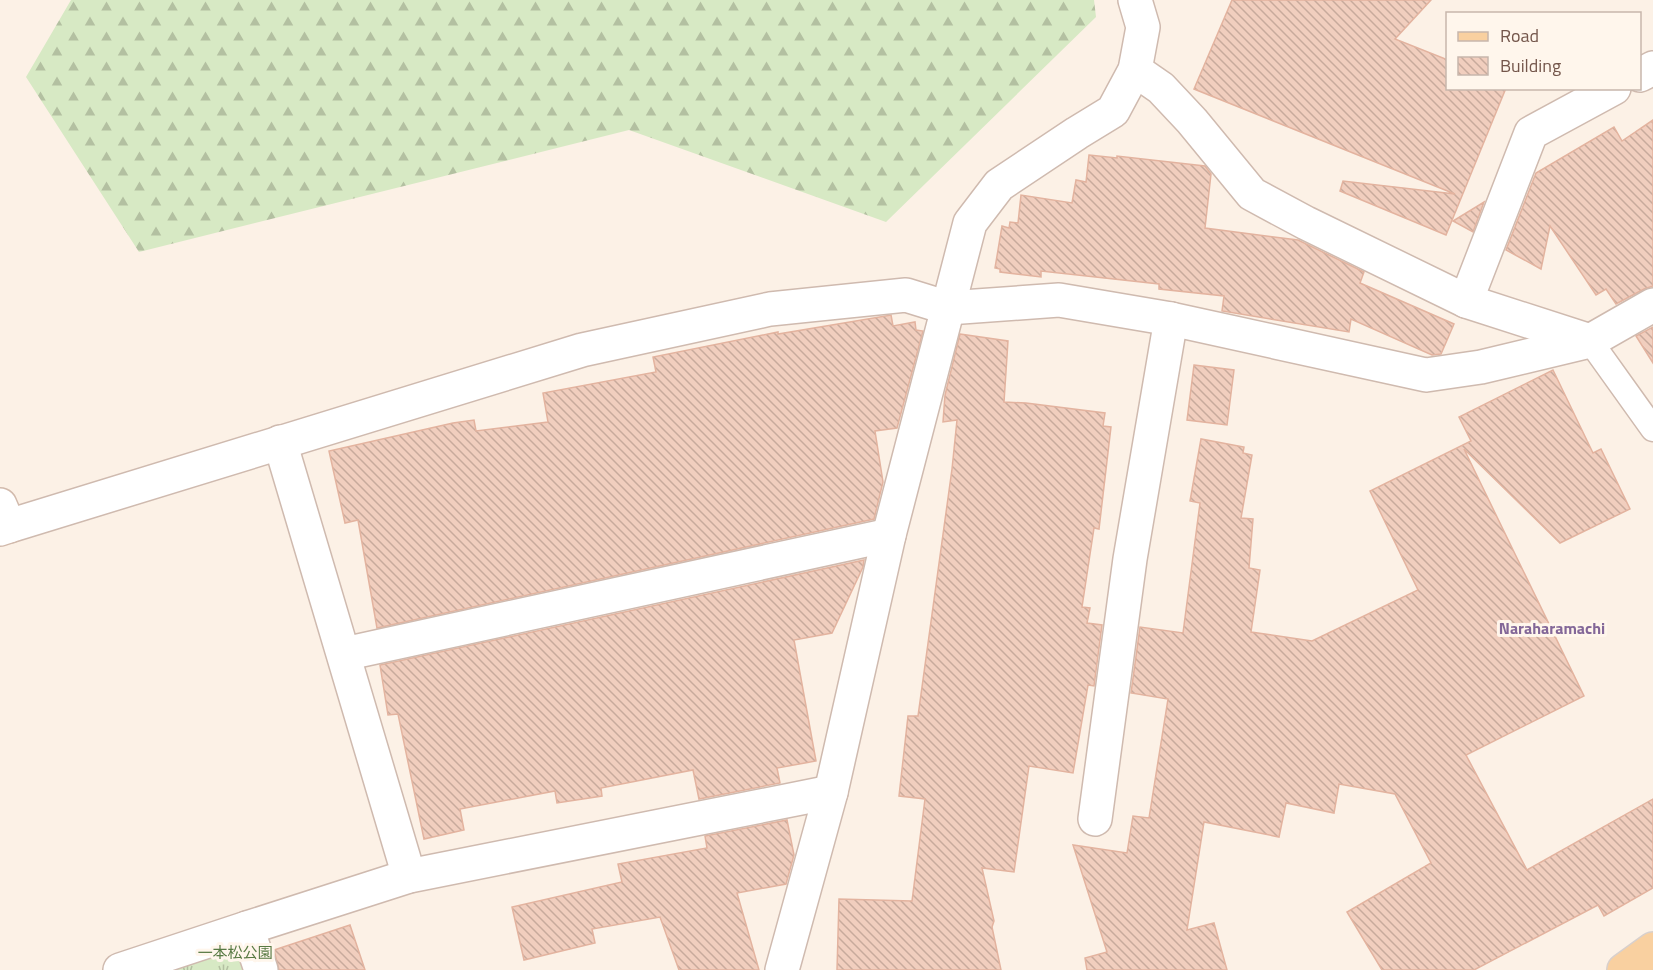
<svg xmlns="http://www.w3.org/2000/svg" width="1653" height="970" viewBox="0 0 1653 970" font-family="'Titillium Web','Noto Sans JP',sans-serif">
<style>
.forest{fill:url(#forest-firs)}
.park{fill:url(#park-tufts)}
.building{fill:url(#building-back-hatch);stroke:#e3b39f;stroke-width:1.5}
.lines{fill:none;stroke-linecap:round;stroke-linejoin:round}
.lane-casing{stroke:#cfbaaf;stroke-width:27}
.street-casing{stroke:#cfbaaf;stroke-width:36}
.secondary-casing{stroke:#d2baac;stroke-width:36}
.primary-casing{stroke:#d8d0cd;stroke-width:36}
.lane{stroke:#fff;stroke-width:24}
.street{stroke:#fff;stroke-width:33}
.secondary{stroke:#fff;stroke-width:33}
.primary{stroke:#f9d0a0;stroke-width:33}
.labels{text-anchor:middle;dominant-baseline:central;stroke-width:6;stroke-linejoin:round;paint-order:stroke}
.park-label{font-size:15px;fill:#587a43;stroke:#fff6ec}
.neighbourhood-label{font-size:16px;font-weight:bold;fill:#836798;stroke:#fff6ec}
</style>
<defs>
<pattern id="forest-firs" width="22" height="20" patternUnits="userSpaceOnUse" patternTransform="scale(1.5)"><rect width="22" height="20" fill="#d7e9c4"/><path d="M5 1l3.5 6h-7zM16 11l3.5 6h-7z" fill="#b3c0a1"/></pattern>
<pattern id="park-tufts" width="24" height="20" patternUnits="userSpaceOnUse" patternTransform="scale(1.5)"><rect width="24" height="20" fill="#d7e9c4"/><path d="M3 7l-1-3M5 7V3M7 7l1-3M15 17l-1-3M17 17v-4M19 17l1-3" fill="none" stroke="#b3c0a1"/></pattern>
<pattern id="building-back-hatch" width="6" height="6" patternUnits="userSpaceOnUse" patternTransform="scale(1.5)"><rect width="6" height="6" fill="#f1cebe"/><path d="M-1 5l2 2M0 0l6 6M5-1l2 2" fill="none" stroke="#c8aa9c"/></pattern>
</defs>
<rect width="100%" height="100%" fill="#fcf1e6"/>
<!-- forest -->
<polygon class="forest" points="71,0 1094,0 1096,17 886,222 629,130 139,252 26,77"/>
<!-- park -->
<polygon class="park" points="247,928 261,970 120,970"/>
<!-- building -->
<g class="building">
<polygon points="1232,0 1431,0 1395,39 1448,60 1448,88 1506,88 1446,235 1340,191 1343,181 1455,194 1194,89"/>
<polygon points="1653,120 1653,286 1644,289 1616,304 1606,289 1596,295 1550,226 1541,269 1506,250 1536,173 1614,127 1622,141"/>
<polygon points="1089,155 1117,158 1117,156 1205,166 1211,174 1205,228 1298,240 1364,272 1360,283 1454,324 1441,354 1432,355 1351,319 1349,332 1222,311 1224,296 1159,289 1159,284 1041,271 1041,277 1000,272 1000,269 995,268 1002,226 1009,228 1010,222 1018,223 1021,195 1072,203 1076,180 1086,182"/>
<polygon points="1484,202 1473,232 1453,221"/>
<polygon points="891,315 893,326 915,322 916,330 923,331 897,428 875,431 883,482 874,519 377,628 358,520 345,523 329,451 453,423 474,420 476,431 548,422 543,393 656,372 653,357 778,332 778,334"/>
<polygon points="1653,327 1653,363 1636,336"/>
<polygon points="960,334 1008,341 1004,402 1026,403 1105,413 1103,426 1111,427 1099,529 1094,528 1082,607 1090,608 1087,623 1102,625 1094,686 1088,685 1073,773 1029,766 1014,872 982,868 994,921 992,927 1001,970 837,970 839,899 912,901 925,799 899,796 908,716 918,716 952,469 957,420 943,422 945,395"/>
<polygon points="1194,365 1234,370 1227,425 1187,420"/>
<polygon points="1553,370 1593,453 1601,449 1630,509 1560,543 1464,449 1584,696 1466,755 1527,870 1653,799 1653,888 1604,916 1598,905 1474,970 1382,970 1347,912 1431,863 1395,794 1339,784 1334,813 1286,803 1279,837 1204,822 1187,930 1214,923 1227,970 1087,970 1085,958 1107,952 1073,845 1127,853 1133,816 1149,818 1168,699 1131,693 1140,627 1183,633 1200,503 1190,501 1201,439 1244,447 1243,453 1252,455 1241,518 1253,519 1249,568 1260,570 1251,632 1312,641 1418,590 1370,491 1471,441 1459,417"/>
<polygon points="864,560 863,567 832,633 794,640 816,761 777,768 780,783 699,799 693,770 601,788 602,796 557,803 555,791 460,809 464,830 424,839 398,714 388,715 380,665"/>
<polygon points="787,820 794,855 786,884 737,893 759,970 679,970 660,917 592,929 595,943 524,960 512,907 622,882 618,864 707,848 705,836"/>
<polygon points="350,925 365,970 279,970 274,950"/>
</g>
<g class="lines">
<defs>
<polyline id="lane" points="1590,341 1653,429"/>
<g id="street">
<polyline points="1135,70 1161,88 1192,121 1252,194 1306,223 1466,301 1590,341"/>
<polyline points="1640,75 1653,68"/>
<polyline points="1466,301 1531,133 1614,88"/>
<polyline points="280,442 409,876"/>
<polyline points="9,526 582,350 770,309 906,295 948,308 1059,300 1171,319 1426,375 1481,367 1590,341 1653,305"/>
<polyline points="344,654 889,535"/>
<polyline points="1095,819 1130,559 1171,319"/>
<polyline points="247,928 409,876 831,792"/>
<polyline points="120,970 247,928 261,970"/>
<polyline points="782,970 831,792 889,535 970,223 999,185 1077,133 1113,111 1135,70 1143,27 1135,0"/>
</g>
<polyline id="secondary" points="0,505 9,526 0,529"/>
<polyline id="primary" points="1624,970 1653,949"/>
</defs>
<!-- lane casing -->
<use href="#lane" class="lane-casing"/>
<!-- street casing -->
<use href="#street" class="street-casing"/>
<!-- secondary casing -->
<use href="#secondary" class="secondary-casing"/>
<!-- primary casing -->
<use href="#primary" class="primary-casing"/>
<!-- lane -->
<use href="#lane" class="lane"/>
<!-- street -->
<use href="#street" class="street"/>
<!-- secondary -->
<use href="#secondary" class="secondary"/>
<!-- primary -->
<use href="#primary" class="primary"/>
</g>
<g class="labels">
<!-- park labels -->
<g class="park-label">
<text x="235" y="952">一本松公園</text>
</g>
<!-- neighbourhood labels -->
<g class="neighbourhood-label">
<text x="1552" y="628">Naraharamachi</text>
</g>
</g>
<!-- legend -->
<rect x="1446" y="12" width="195" height="78" fill="#fff6ec" stroke="#c7b6ac" stroke-width="1.5"/>
<rect x="1458" y="32" width="30" height="9" fill="#f9d0a0" stroke="#c7b6ac" stroke-width="1.5"/>
<text x="1500" y="42" font-size="18" fill="#74564b">Road</text>
<rect x="1458" y="57" width="30" height="18" fill="url(#building-back-hatch)" stroke="#c7b6ac" stroke-width="1.5"/>
<text x="1500" y="72" font-size="18" fill="#74564b">Building</text>
</svg>
